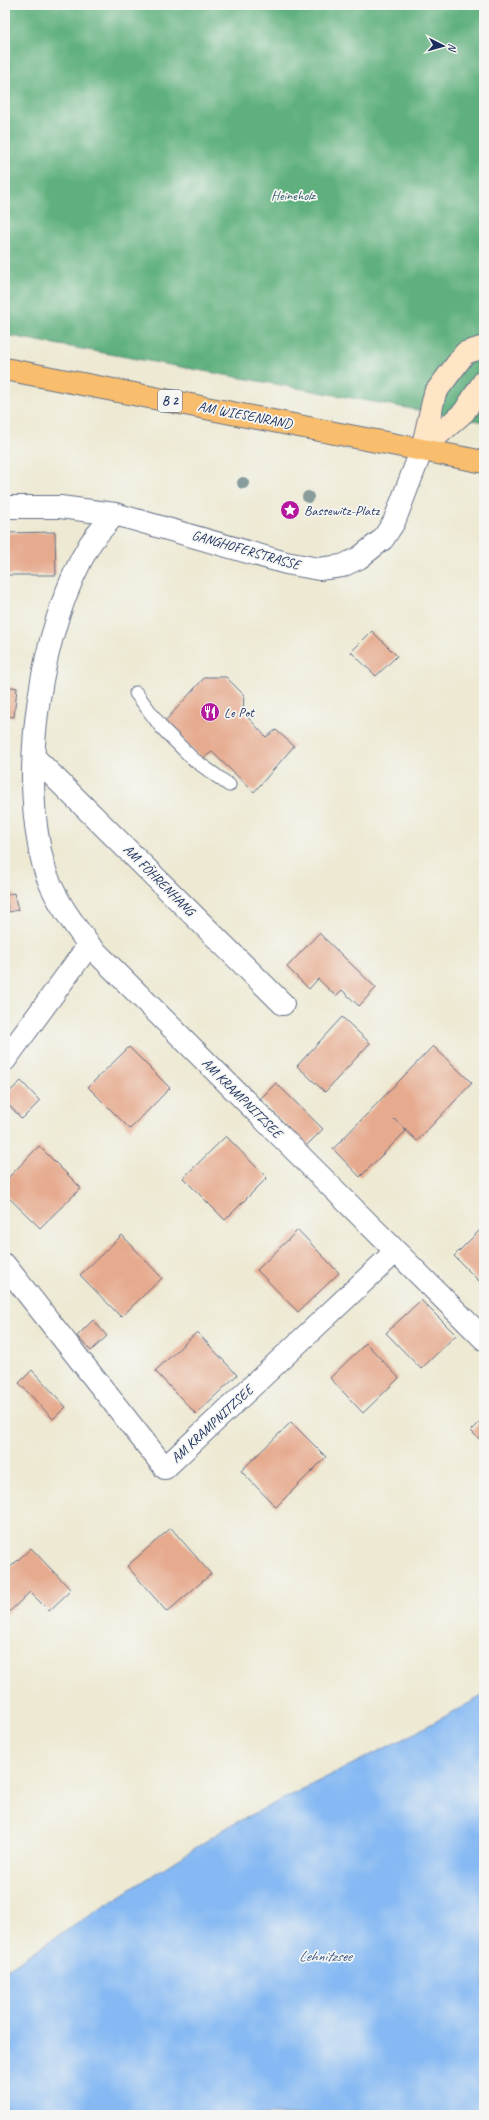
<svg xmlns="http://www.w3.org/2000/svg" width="489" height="2120" viewBox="0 0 489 2120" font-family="Caveat,sans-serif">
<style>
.forest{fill:#5eb07e;stroke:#3c706e}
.water{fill:#86b9f3;stroke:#5074a8}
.building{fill:#e6aa8e}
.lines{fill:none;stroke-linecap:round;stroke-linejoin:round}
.lane-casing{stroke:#647087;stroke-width:15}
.street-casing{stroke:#647087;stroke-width:24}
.secondary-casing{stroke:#647087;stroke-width:24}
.primary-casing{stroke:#647087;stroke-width:24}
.lane{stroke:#fff;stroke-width:13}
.street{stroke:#fff;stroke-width:22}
.secondary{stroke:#fde5c5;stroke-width:22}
.primary{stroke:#f9be6d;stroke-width:22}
.tree{fill:#889d9b}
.labels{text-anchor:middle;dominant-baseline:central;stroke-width:3.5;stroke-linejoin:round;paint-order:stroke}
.shield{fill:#f6f6f2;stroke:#5d6b8a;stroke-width:1}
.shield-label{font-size:13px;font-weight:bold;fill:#1b2f5e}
.park-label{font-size:14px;fill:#355e6e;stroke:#f6f6f2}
.street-label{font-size:14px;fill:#1b2f5e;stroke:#f6f6f2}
.poi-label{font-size:14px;fill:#1b2f5e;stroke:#f6f6f2;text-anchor:start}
.water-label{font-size:15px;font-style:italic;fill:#3b588b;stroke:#f6f6f2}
</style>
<rect width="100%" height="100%" fill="#f6f6f2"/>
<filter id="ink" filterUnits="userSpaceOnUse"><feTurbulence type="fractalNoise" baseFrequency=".025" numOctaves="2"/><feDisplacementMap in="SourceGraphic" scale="8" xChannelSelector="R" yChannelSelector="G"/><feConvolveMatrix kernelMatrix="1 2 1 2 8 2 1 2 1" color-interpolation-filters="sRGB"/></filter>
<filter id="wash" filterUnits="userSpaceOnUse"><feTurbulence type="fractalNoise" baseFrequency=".012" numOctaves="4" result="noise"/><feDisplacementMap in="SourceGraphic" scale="16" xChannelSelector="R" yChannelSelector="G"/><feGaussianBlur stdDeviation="0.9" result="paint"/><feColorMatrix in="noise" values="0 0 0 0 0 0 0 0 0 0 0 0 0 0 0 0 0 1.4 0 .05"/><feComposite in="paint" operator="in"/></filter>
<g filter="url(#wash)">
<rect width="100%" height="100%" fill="#ede9d3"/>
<!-- forest -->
<polygon class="forest" points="5,5 484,5 484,422 5,335"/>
<!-- water -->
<polygon class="water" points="484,1695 484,2115 5,2115 5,1970 231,1825 411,1735"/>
<g id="blocks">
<!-- building -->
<g class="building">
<polygon points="55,532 56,575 5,575 5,533"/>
<polygon points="372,631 397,656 376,676 351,652"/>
<polygon points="205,677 226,677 244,695 243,712 266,737 276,730 294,746 254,792 212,752 202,759 165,721"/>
<polygon points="5,686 17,688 14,717 5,716"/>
<polygon points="14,893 18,910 9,912 5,895"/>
<polygon points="319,933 376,988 359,1006 342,990 336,996 318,979 309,989 287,967"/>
<polygon points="342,1017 370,1043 325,1092 297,1066"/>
<polygon points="433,1046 472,1083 417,1141 394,1119 406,1131 360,1177 333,1149"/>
<polygon points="129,1047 170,1088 130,1129 88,1087"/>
<polygon points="21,1081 40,1101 22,1119 5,1101 5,1096"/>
<polygon points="276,1083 323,1129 306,1146 260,1099"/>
<polygon points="226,1136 267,1178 225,1220 183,1178"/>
<polygon points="39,1146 81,1188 40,1228 5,1194 5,1181"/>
<polygon points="484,1226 484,1286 454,1256"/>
<polygon points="298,1230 339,1273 298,1312 257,1270"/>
<polygon points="122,1235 162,1278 121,1317 80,1275"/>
<polygon points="421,1300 456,1335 421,1369 386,1333"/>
<polygon points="93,1320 107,1336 91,1351 77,1336"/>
<polygon points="197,1332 237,1375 196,1414 155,1371"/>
<polygon points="366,1343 399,1378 363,1413 330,1378"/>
<polygon points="32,1370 66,1407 53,1419 19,1383"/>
<polygon points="484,1418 484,1444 471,1431"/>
<polygon points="291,1422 326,1457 276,1507 241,1471"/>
<polygon points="171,1528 211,1574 167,1612 127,1566"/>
<polygon points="31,1548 71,1590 49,1611 30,1592 5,1616 5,1572"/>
</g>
</g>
</g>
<g filter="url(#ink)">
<use href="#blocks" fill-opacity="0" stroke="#647087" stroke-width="1"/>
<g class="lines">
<defs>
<polyline id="lane" points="136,693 162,728 193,759 229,785"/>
<g id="street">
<polyline points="5,507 60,507 115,514 286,563 319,569 342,566 359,558 383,539 394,522 422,449"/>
<polyline points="34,757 283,1004"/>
<polyline points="89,945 484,1339"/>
<path d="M5,1060L89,945C71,920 53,897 44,867C18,774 40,627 90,544C97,533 107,524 115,514"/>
<polyline points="5,1265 165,1468 395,1252"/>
</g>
<g id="secondary">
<polyline points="422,449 435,393 465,353 484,347"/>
<polyline points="422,449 464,412 484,381"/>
</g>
<polyline id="primary" points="5,369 484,462"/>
</defs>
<!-- lane casing -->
<use href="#lane" class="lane-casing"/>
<!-- street casing -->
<use href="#street" class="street-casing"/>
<!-- secondary casing -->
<use href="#secondary" class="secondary-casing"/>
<!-- primary casing -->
<use href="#primary" class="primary-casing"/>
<!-- lane -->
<use href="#lane" class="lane"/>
<!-- street -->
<use href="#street" class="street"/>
<!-- secondary -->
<use href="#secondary" class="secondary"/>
<!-- primary -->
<use href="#primary" class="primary"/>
</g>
<!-- trees -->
<g class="tree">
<circle cx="243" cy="483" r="6"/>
<circle cx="308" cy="497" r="6"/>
</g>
</g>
<!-- icons -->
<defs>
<symbol id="sight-disc" viewBox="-11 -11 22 22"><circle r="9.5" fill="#b5179e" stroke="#f6f6f2"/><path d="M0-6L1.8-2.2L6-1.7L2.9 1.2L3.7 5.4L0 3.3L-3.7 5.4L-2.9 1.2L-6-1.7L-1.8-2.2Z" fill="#fff"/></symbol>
<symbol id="restaurant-disc" viewBox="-11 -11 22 22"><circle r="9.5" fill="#b5179e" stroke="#f6f6f2"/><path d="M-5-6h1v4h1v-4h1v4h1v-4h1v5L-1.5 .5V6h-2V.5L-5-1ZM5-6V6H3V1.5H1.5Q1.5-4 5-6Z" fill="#fff"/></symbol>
</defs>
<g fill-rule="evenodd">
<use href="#sight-disc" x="279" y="499" width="22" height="22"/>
<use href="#restaurant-disc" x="199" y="701" width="22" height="22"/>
</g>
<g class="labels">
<!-- shield labels -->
<rect class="shield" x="158" y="390" width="24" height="22" rx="3"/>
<g class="shield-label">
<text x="170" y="401">B 2</text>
</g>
<!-- park labels -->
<g class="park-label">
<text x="293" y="195">Heineholz</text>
</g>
<!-- street labels -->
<g class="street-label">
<text transform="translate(245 415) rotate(11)">AM WIESENRAND</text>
<text transform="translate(246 550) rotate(16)">GANGHOFERSTRASSE</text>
<text transform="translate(159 880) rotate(45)">AM FÖHRENHANG</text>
<text transform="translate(242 1098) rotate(45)">AM KRAMPNITZSEE</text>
<text transform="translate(212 1424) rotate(-43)">AM KRAMPNITZSEE</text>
</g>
<!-- poi labels -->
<g class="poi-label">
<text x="304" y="510">Bassewitz-Platz</text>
<text x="224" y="712">Le Pot</text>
</g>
<!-- water labels -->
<g class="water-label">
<text x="325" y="1956">Lehnitzsee</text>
</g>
</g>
<!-- margin -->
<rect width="489" height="2120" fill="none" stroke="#f6f6f2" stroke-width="20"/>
<!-- north arrow -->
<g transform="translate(443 46) rotate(96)" stroke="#f6f6f2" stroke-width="3" paint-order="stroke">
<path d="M0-3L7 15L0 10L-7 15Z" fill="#1b2f5e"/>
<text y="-6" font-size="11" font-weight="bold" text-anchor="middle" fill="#1b2f5e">N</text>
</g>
</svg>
